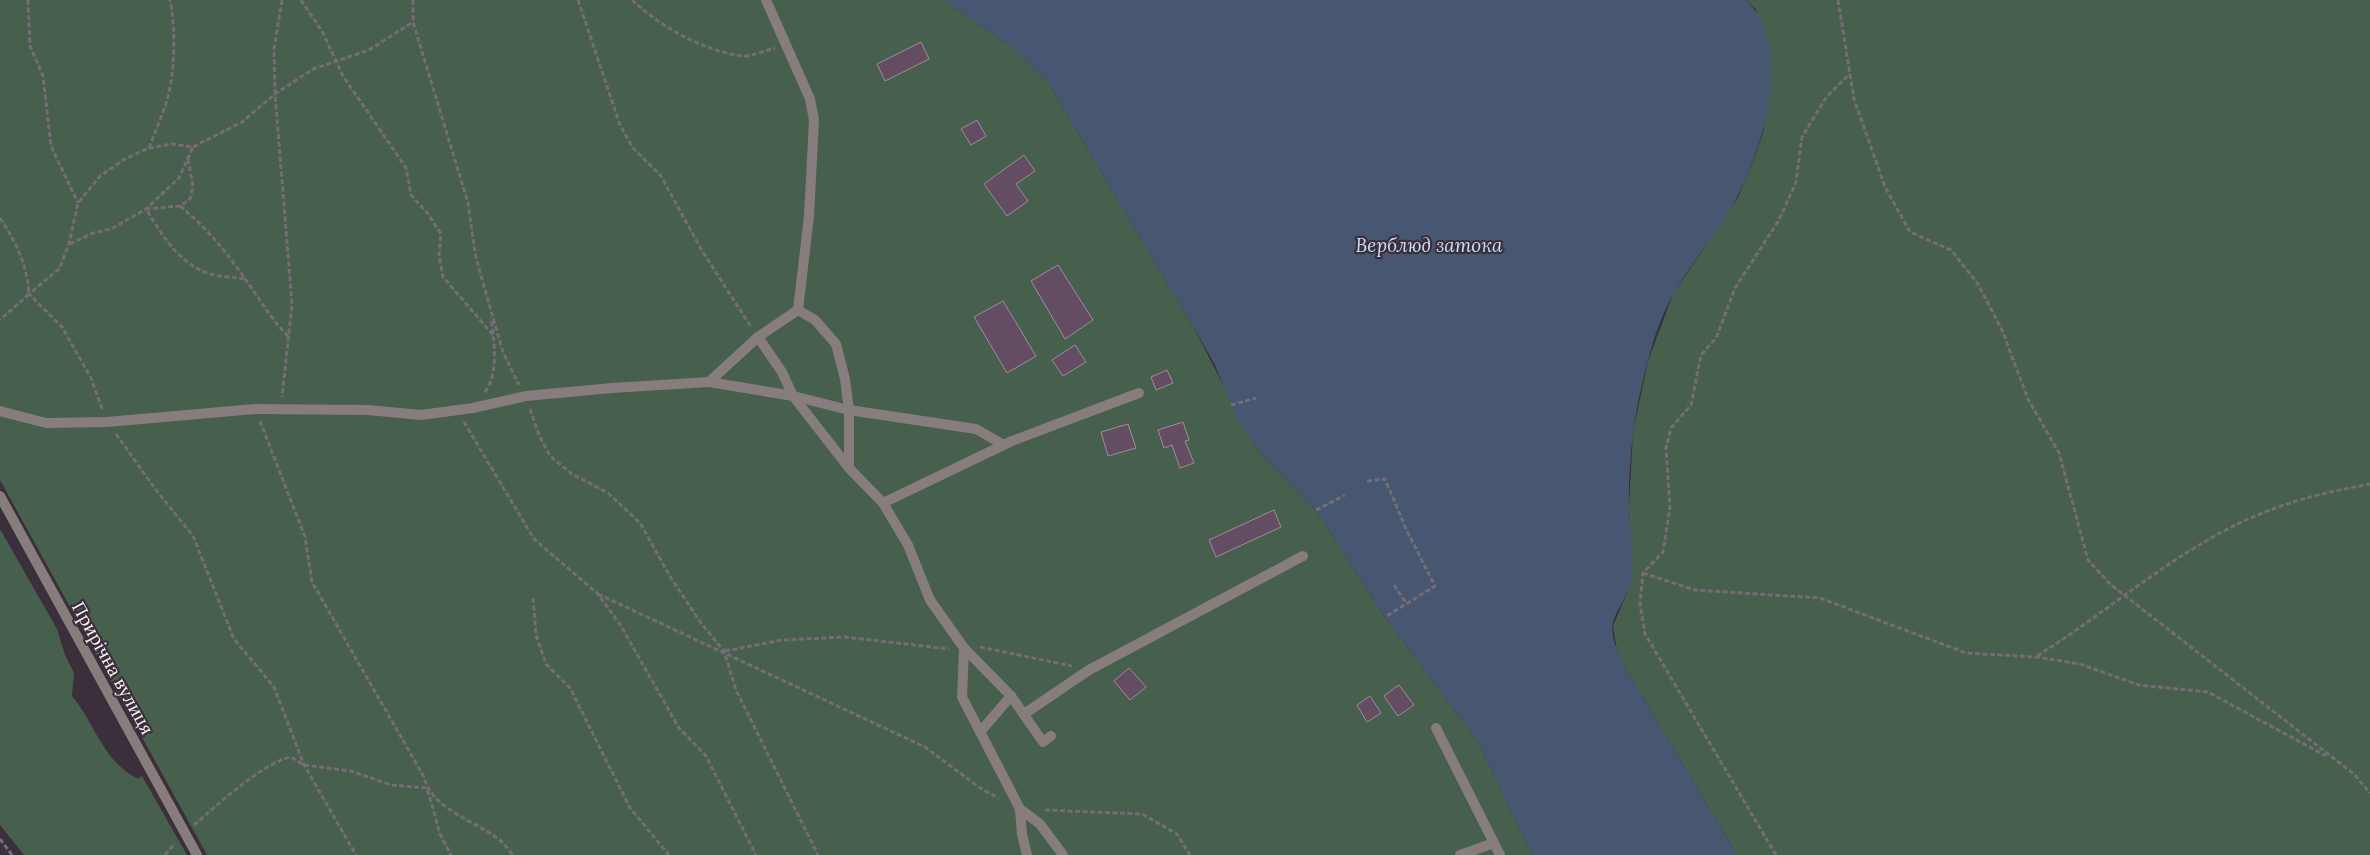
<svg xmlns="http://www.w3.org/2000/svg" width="2370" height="855" viewBox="0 0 2370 855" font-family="Lora,serif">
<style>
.green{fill:#475f4d}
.water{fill:#475771}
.building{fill:#644c63;stroke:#9b8e9a}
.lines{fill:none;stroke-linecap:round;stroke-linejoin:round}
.path{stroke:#766c75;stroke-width:3;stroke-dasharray:5 2.5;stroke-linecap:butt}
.lane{stroke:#867d7c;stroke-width:10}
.labels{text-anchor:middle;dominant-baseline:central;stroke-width:4.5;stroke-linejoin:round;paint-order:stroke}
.street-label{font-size:18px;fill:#faf2f9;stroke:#3a2f3a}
.water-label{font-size:19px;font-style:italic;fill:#caddfb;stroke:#3a2f3a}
</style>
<rect width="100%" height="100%" fill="#3a2f3a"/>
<!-- green -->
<g class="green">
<polygon points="0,0 943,0 1011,46 1048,82 1194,328 1252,441 1265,458 1316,510 1385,617 1478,742 1533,855 207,855 0,480"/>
<polygon points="1746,0 2370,0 2370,855 1737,855 1626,669 1617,651 1613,626 1628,591 1632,575 1629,505 1633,432 1648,361 1673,294 1738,197 1753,162 1763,133 1770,85 1756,9"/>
<path d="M0,529L57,629L65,655L74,673L72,696C96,725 102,760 138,779L142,776L187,855H24L0,825Z"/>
</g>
<!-- water -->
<path class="water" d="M943,0H1746C1794,44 1764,146 1738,195C1720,230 1693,259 1674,293C1662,313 1654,338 1648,360C1635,407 1628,458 1629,506C1630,529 1634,551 1632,574C1631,593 1620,603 1614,619C1608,636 1619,654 1626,669L1737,855H1533L1478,742L1385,617L1316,510L1265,458L1252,441L1235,414L1215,365L1194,328L1048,82L1011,46Z"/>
<!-- building -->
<g class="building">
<polygon points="921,42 929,59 885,81 877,64"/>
<polygon points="977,120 986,136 971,145 961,129"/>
<polygon points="1024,155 1035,171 1016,184 1028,201 1007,216 984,184"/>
<polygon points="1058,265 1093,320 1065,339 1031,281"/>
<polygon points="1003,301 1036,356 1007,373 974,317"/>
<polygon points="1075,345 1086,362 1063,376 1052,360"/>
<polygon points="1167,370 1173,383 1156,390 1151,377"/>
<polygon points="1183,422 1189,440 1185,441 1194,463 1180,468 1172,445 1164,448 1158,430"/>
<polygon points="1128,424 1136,448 1108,456 1101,432"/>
<polygon points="1274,510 1281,527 1216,557 1209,540"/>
<polygon points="1129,668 1146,687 1130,700 1114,681"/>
<polygon points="1399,685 1414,705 1398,716 1384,696"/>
<polygon points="1370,696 1381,713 1367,722 1357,705"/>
</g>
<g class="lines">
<!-- path -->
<g class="path">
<polyline points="28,0 30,46 43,76 51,146 78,203"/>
<polyline points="282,0 274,49 275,94 292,304 282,397"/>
<polyline points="301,0 323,33 343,76 406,168 411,195 428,214 441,234 439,255 443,277 493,335"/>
<polyline points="413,0 413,22 468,203 476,258 490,307 503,352 519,385"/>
<polyline points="578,0 620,125 633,148 661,176 701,249 751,327"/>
<path d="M632,0C661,27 702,50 741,56C751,57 766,50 775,48"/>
<polyline points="1838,0 1854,99 1885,187 1910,232 1951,250 1978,284 2002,330 2028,399 2059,453 2088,560 2110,584 2355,775 2370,793"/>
<path d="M149,148C155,132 162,116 167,100C175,72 176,29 170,0"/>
<path d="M188,159L193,186L190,199L180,206L146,209C162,235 179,264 210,274C221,277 234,277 245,279"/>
<path d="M180,206C206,227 227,253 246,280C260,300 271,319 288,336"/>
<path d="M0,218C16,242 27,264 29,294L0,320"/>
<polyline points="70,244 93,233 111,229 146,209 179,178 193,147"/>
<path d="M485,392C499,374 494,339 491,318"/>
<polyline points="1231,405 1256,398"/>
<polyline points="102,409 91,378 62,327 29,294 59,269 69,244 78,203 100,176 125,159 149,148 172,144 193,147 242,122 275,94 313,69 369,50 413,22"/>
<polyline points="530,409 539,435 550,456 572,474 608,493 640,523 671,578 701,623 724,651 736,690 818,855"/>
<path d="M260,421L305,537L312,582L424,777C432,809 473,820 497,838C503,842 508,849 513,855"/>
<polyline points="464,422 534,539 598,594 621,626 679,728 706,756 756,855"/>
<polyline points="116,434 156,490 193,536 234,639 274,687 304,765 356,855"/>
<polyline points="1367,481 1385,479 1406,529 1435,586 1385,617"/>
<polyline points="1316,510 1345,495"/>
<polyline points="1643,573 1695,590 1820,598 1966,653 2037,657 2080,664 2139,685 2208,692 2326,756"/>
<polyline points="1394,585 1406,603"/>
<polyline points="598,594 925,747 983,790 999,798"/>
<polyline points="533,598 536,635 546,664 570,688 630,808 669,855"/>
<polyline points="980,647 1072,666"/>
<polyline points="725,651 782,640 845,637 949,649"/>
<path d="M2037,656C2111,610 2179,547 2260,514C2296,499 2332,491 2370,484"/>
<polyline points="1045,810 1142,814 1177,834 1190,855"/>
<path d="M194,825C216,806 264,762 291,757L304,765L351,771L391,785L427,788L440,834L451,855"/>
<polyline points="0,839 12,855"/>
<polyline points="165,855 175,843"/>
<polyline points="1776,855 1645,634 1640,604 1643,573 1663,552 1670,507 1666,448 1671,428 1691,405 1701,355 1716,338 1735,288 1779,220 1796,182 1802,137 1827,96 1850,74"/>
</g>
<!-- lane -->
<g class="lane">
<polyline points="766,0 810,99 814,120 809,216 798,310 815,320 836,344 845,379 849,410 849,468"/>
<polyline points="758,337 782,372 793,396 849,410 976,429 1004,445"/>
<polyline points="709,382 758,337 798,310"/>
<polyline points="0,411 46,423 107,422 255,409 368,410 421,415 473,408 526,396 612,388 709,382 793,396 849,468 883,503 908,545 930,600 964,648 1011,696 1043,742 1051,736"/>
<polyline points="0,496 197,855"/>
<polyline points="883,503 1012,441 1139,393"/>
<polyline points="964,648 962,697 1020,809 1040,824 1063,855"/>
<polyline points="1024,714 1089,670 1303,556"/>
<polyline points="1436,728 1500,855"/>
<polyline points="980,732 1011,696"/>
<polyline points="1020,809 1022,834 1027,855"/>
<polyline points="1460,855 1494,843"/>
</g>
</g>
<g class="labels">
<!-- street labels -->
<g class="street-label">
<text transform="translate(113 668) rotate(61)">Прирічна вулиця</text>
</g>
<!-- water labels -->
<g class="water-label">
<text x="1429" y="245">Верблюд затока</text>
</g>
</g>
</svg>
